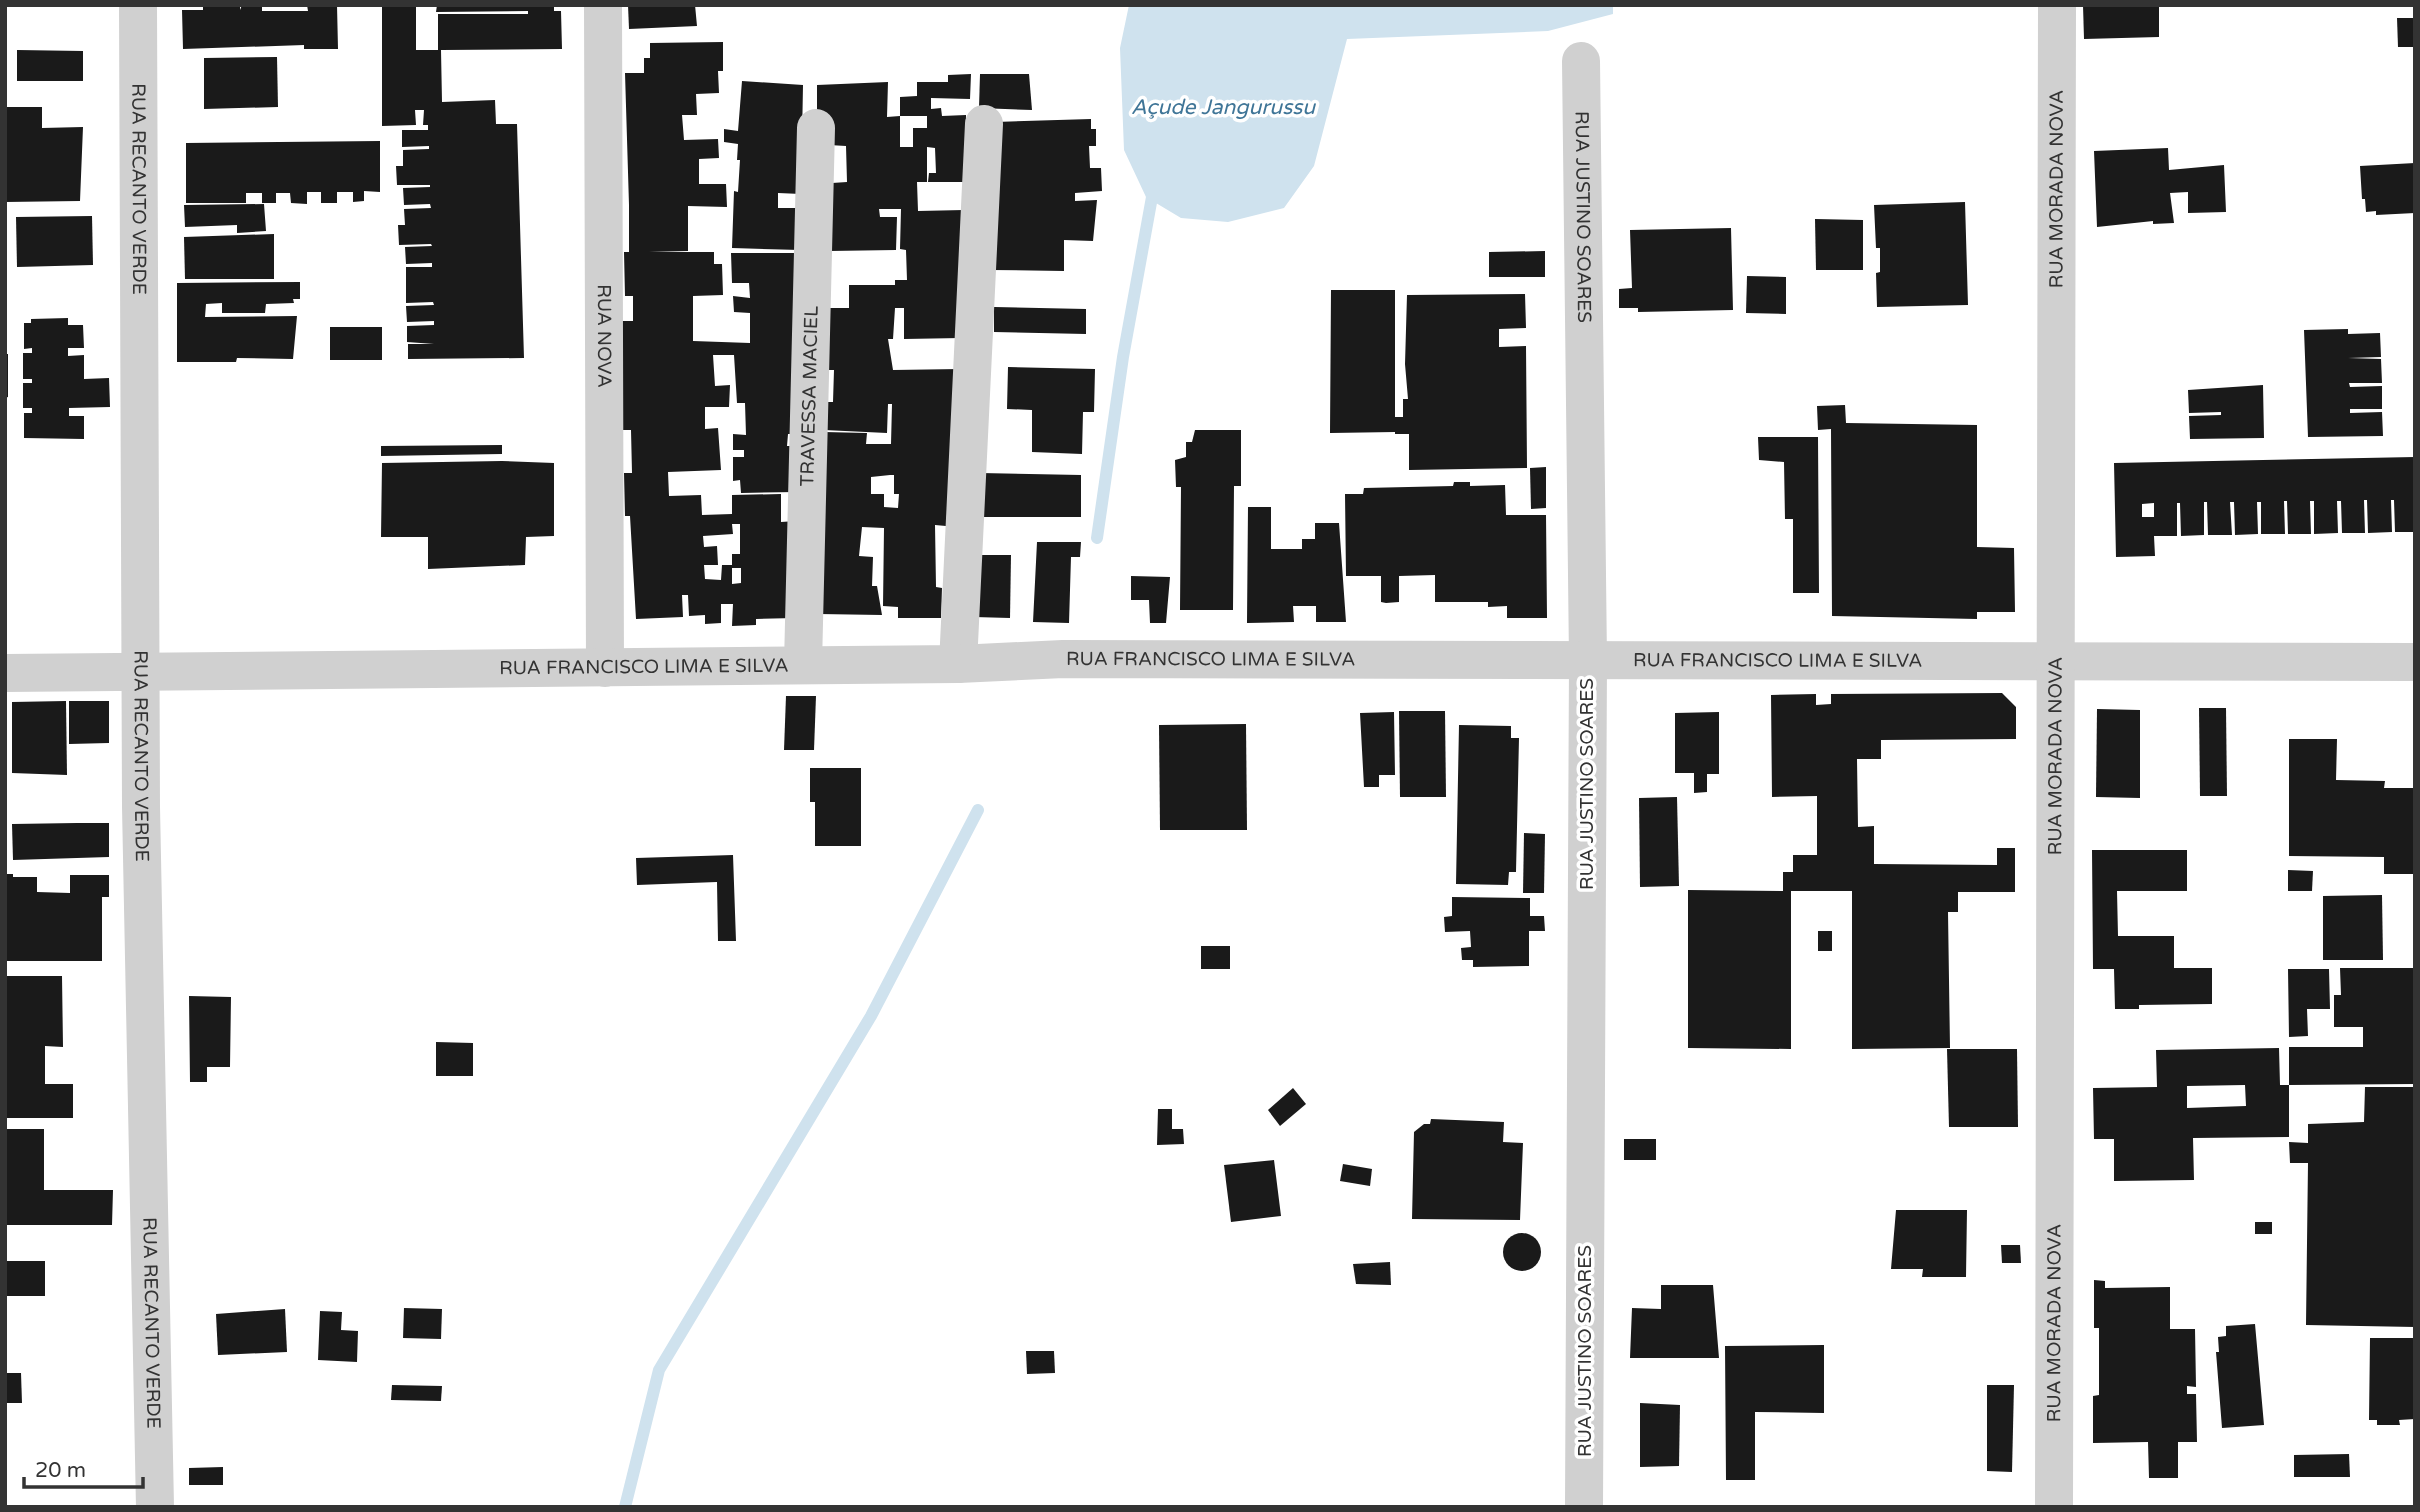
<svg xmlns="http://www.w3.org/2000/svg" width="2420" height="1512" viewBox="0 0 2420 1512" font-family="'Varela Round',sans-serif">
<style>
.water{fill:#cfe2ee}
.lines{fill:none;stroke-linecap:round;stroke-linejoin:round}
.stream{stroke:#cfe2ee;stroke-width:12}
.building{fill:#1a1a1a;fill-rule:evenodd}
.minor{stroke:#d0d0d0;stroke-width:38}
.labels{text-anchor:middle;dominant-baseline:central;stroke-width:7;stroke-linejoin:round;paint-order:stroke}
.street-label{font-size:19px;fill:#333;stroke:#fff}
.water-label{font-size:21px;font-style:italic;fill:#3f7597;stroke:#fff}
</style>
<rect width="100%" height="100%" fill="#fff"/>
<!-- water -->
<polygon class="water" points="1129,5 1613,5 1613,14 1548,31 1347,39 1314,166 1284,208 1228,222 1181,218 1146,197 1124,150 1120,48"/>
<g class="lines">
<!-- stream -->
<g class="stream">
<polyline points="1097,538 1123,357 1154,186"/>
<polyline points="625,1507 659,1370 871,1016 978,810"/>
</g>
</g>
<!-- building -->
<g class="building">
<polygon points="203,5 240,5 240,10 242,5 262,5 262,11 308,11 307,5 337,5 338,49 304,49 304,45 183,49 182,10 203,10"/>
<polygon points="382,5 416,5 416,50 438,50 438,14 528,14 528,11 436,12 437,5 554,5 554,11 561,11 562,49 441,50 442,102 495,100 496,124 517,124 524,358 408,359 408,344 434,344 407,342 407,326 434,325 434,321 407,322 406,306 434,305 433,302 406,303 406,267 432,267 432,263 406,264 405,247 432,246 431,244 399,245 398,225 405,225 404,209 431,208 430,204 404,205 403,188 430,187 430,185 397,185 396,166 403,166 403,150 429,149 429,146 402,147 402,130 428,130 428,125 423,125 424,110 415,110 416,125 382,126"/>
<polygon points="628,5 695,5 697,26 629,29"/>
<polygon points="2083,5 2159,5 2159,37 2084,39"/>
<polygon points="2397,18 2415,18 2415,47 2398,47"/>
<path d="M723,42V71H718L719,93L696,94L697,115H682L684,140L718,139L719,158L699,159V184H726L727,207L688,206V251L649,252H714V264H722L723,295L693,296V341L750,343V313L734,312L733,296L750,298L749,283H732L731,253H800L796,434H788L787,446H796V492L741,493L740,480L733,481V457H744V450H733V434L746,435L745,403H737L734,355H713L715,386L730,385L729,407H705V429L718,428L721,470L668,472L669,496L701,495L702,515L732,514V495L781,494V522L796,521L795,618L756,619V625L732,626L733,604H721V623L705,624V615L689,616L688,595H682L683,617L636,619L630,516H625L624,473H632L631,430H623L622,321H633V296H625L624,252H629V205L625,73H644V58H650V43ZM732,524H740V554H732V565H722L721,580L705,579L704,565H718L717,546L704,547L703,536L733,534ZM732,568H741V583L732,584Z"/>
<polygon points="17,50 83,51 83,81 17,81"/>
<polygon points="277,57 278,107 204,109 204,58"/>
<path d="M971,74L970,99L931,98V109L941,108L942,116L966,115L965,182H928L929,173H936L935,148L927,147V182H917L918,211L964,210L961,338L904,339V308H895L893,339H888L893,370L960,369L946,526L935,525L936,587L942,588L941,618H898V607L883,606L884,528L862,527L859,556L873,557L872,586H877L882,615L819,614L824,432L867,433L866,444H891L892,404H888L887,433L824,430L825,402H833L834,370H826L828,308H849V285H895V280H907L906,250L900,249L901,209H879L880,217H897L896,250L829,251L832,183L847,182L846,146L829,145L817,118V85L888,82L887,117L900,116V147H913V128H927V116H900V97L917,96V82H948V75ZM890,475H894V494H899L898,508L884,507V494H871V477Z"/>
<polygon points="980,74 1029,74 1032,110 979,108"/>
<polygon points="742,81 803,85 801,194 778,193 778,208 800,208 800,250 732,248 734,191 738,192 740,160 737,160 738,144 724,142 724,129 738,131"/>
<polygon points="5,107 42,107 42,128 83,127 80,201 5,202"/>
<polygon points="1091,119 1091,129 1096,129 1096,146 1089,146 1090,168 1101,168 1102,191 1075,193 1075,201 1097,200 1093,241 1064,240 1064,271 991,270 995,122"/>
<polygon points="380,141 380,192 364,191 364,201 353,202 353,192 337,192 337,203 321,203 321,192 307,192 307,204 291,203 290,193 276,193 276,203 262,203 262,193 246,193 246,203 186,203 186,143"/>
<polygon points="2168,148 2169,170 2224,165 2226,212 2188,213 2188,192 2170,193 2174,223 2153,224 2153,221 2097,227 2094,151"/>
<polygon points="2415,163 2415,213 2376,215 2376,211 2366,212 2365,199 2362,199 2360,166"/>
<polygon points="1965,202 1968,305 1877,307 1876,273 1880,272 1880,248 1876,248 1874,205"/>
<polygon points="264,204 266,231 237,233 237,225 185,227 184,205"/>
<polygon points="92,216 93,265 17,267 16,217"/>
<polygon points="1815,219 1863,220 1863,270 1816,270"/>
<polygon points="1731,228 1733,310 1638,312 1638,308 1619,308 1619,289 1632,288 1630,230"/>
<polygon points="274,234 274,279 185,279 184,237"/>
<polygon points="1545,251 1545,277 1489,277 1489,252"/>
<polygon points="1747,276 1786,277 1786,314 1746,313"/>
<polygon points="300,282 300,299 293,299 294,303 266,304 265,313 222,313 222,303 206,304 205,317 297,316 293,359 237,358 236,362 177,362 177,283"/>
<polygon points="1331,290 1395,290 1395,417 1403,417 1403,399 1408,399 1405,364 1407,295 1525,294 1526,328 1499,329 1499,347 1526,346 1527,468 1409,470 1409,434 1395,434 1395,432 1330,433"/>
<polygon points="994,307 1086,309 1086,334 994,332"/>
<polygon points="68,318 68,325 83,325 84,348 68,348 68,356 84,355 84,379 109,378 110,407 69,408 69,416 84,416 84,439 24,438 24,413 32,413 32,408 23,408 23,383 32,383 32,379 23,379 23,353 32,353 32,348 24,349 24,323 31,323 31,319"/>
<rect x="330" y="327" width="52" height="33"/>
<polygon points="2348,329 2348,334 2380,333 2381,357 2348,358 2381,359 2382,383 2349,383 2350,387 2382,386 2382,409 2350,409 2350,413 2382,412 2383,436 2308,437 2304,330"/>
<polygon points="5,354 8,354 8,397 5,398"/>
<polygon points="1008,367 1095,369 1094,412 1083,412 1082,454 1032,452 1032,410 1007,409"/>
<polygon points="2263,385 2264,438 2190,439 2189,416 2221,415 2221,412 2189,413 2188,390"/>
<polygon points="1845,405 1846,423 1977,425 1977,547 2014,548 2015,612 1977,612 1977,619 1832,616 1831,429 1818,430 1817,406"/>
<polygon points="1195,430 1241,430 1241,486 1234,486 1233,610 1180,610 1181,487 1176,487 1175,460 1186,457 1186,442 1192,442"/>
<polygon points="1758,437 1818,437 1819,593 1793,593 1793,519 1785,519 1784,462 1759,460"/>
<polygon points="502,445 502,454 381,456 381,446"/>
<path d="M2415,457V532H2395L2394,500H2391L2392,532L2368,533L2367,500H2364L2365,533H2342L2341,501H2337L2338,533L2314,534V501H2310L2311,534H2288L2287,501H2284L2285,534H2261V502H2257L2258,534L2235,535L2234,502H2230L2232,535H2208L2207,502H2204V535L2181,536L2180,503H2177V536H2154L2155,556L2116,557L2114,463ZM2154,503V517H2142V504Z"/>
<polygon points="502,461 554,463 554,536 526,537 525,565 428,569 428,537 381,537 382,463"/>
<polygon points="1546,467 1546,508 1531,509 1530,468"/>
<polygon points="980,473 1081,475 1081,517 979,517"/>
<polygon points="1454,482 1470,482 1470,486 1505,485 1506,515 1546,515 1547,618 1507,618 1507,606 1488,607 1488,602 1435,602 1435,575 1399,576 1399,602 1386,603 1381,602 1381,576 1346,576 1345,494 1363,494 1364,488 1453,486"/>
<polygon points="1248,507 1271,507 1271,549 1302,549 1302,539 1315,539 1315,523 1339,523 1346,622 1316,622 1316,606 1293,606 1294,622 1247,623"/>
<polygon points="1037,542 1081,542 1080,557 1071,557 1069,623 1033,622"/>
<polygon points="979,555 1011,555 1010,618 974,617"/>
<polygon points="1131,576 1170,577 1166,623 1150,623 1149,600 1131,600"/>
<polygon points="2002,693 2016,707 2016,739 1881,740 1881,759 1857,759 1858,827 1874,826 1874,864 1997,865 1997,848 2015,848 2015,892 1958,892 1958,912 1948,912 1950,1048 1852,1049 1852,891 1791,891 1791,1049 1688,1048 1688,890 1783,891 1783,872 1793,872 1793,855 1817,855 1817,796 1772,797 1771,695 1816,694 1816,705 1831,704 1831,694"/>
<polygon points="786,696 816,696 814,750 784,750"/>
<polygon points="66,701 67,775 12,773 12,702"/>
<polygon points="69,701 109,701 109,743 69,744"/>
<polygon points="2199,708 2226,708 2227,796 2200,796"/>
<polygon points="2097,709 2140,710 2140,798 2096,797"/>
<polygon points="1399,711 1445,711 1446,797 1400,797"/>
<polygon points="1394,712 1395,775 1379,775 1379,787 1364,787 1360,713"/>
<polygon points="1719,712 1719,774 1707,774 1707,792 1694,793 1694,773 1675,773 1675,713"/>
<polygon points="1246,724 1247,830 1160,830 1159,725"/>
<polygon points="1459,725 1511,726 1511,738 1519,738 1516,872 1509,872 1508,885 1456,884"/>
<polygon points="2289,739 2337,739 2336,780 2385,781 2384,788 2415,788 2415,874 2384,874 2384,857 2289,856"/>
<polygon points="810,768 861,768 861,846 815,846 815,802 810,802"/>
<polygon points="1677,797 1679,886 1640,887 1639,798"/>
<polygon points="77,823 109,823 109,857 13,860 12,824"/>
<polygon points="1524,833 1545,834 1544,893 1523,893"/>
<polygon points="2092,850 2187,850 2187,891 2117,891 2118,936 2174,936 2174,968 2212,968 2212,1004 2139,1005 2139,1009 2115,1009 2114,969 2093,969"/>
<polygon points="733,855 736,941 718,941 717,882 637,885 636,858"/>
<polygon points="2288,870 2313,871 2312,891 2288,891"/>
<polygon points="5,874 13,874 13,877 37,877 37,892 70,893 70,875 109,875 109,897 102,897 102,961 5,961"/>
<polygon points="2382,895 2383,960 2323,960 2323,896"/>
<polygon points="1452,897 1530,898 1530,916 1544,916 1545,931 1529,931 1529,966 1473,967 1473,960 1462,960 1461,948 1471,947 1470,931 1445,932 1444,917 1452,916"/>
<rect x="1818" y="931" width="14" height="20"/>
<rect x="1201" y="946" width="29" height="23"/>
<polygon points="2340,968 2415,968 2415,1084 2289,1085 2289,1047 2363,1047 2363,1027 2334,1027 2334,995 2341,995"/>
<polygon points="2288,969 2329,969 2330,1009 2307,1009 2308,1036 2289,1037"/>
<polygon points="5,976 62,976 63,1047 45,1046 45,1084 73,1084 73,1118 5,1118"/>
<polygon points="189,996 231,997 230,1067 207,1067 207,1082 190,1082"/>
<polygon points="436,1042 473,1043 473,1076 436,1076"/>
<path d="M2279,1048L2280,1085H2289V1137L2193,1138L2194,1180L2114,1181V1139H2094L2093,1088L2157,1087L2156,1050ZM2245,1085L2246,1106L2187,1108V1086Z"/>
<polygon points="1947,1049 2017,1049 2018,1127 1949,1127"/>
<polygon points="2365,1087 2415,1087 2415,1327 2306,1325 2308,1163 2290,1163 2289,1142 2308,1143 2308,1124 2364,1122"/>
<polygon points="1293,1088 1306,1104 1280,1126 1268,1110"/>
<polygon points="1158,1109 1172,1109 1172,1129 1183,1129 1184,1144 1157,1145"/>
<polygon points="1431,1119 1504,1122 1503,1142 1523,1143 1520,1220 1412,1219 1414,1132 1424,1124 1430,1124"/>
<polygon points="5,1129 44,1129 44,1190 113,1190 112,1225 5,1225"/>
<rect x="1624" y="1139" width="32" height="21"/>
<polygon points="1274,1160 1281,1216 1231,1222 1224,1165"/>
<polygon points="1343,1164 1372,1169 1370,1186 1340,1181"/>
<polygon points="1896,1210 1967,1210 1966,1277 1922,1277 1923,1269 1891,1269"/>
<rect x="2255" y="1222" width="17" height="12"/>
<circle cx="1522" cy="1252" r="19"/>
<polygon points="2001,1245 2020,1245 2021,1263 2002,1263"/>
<rect x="5" y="1261" width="40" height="35"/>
<polygon points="1390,1262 1391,1285 1356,1284 1353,1264"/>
<polygon points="2094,1280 2105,1281 2105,1288 2170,1287 2170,1329 2195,1329 2196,1387 2187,1386 2187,1394 2196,1394 2197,1442 2178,1442 2178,1478 2149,1478 2148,1442 2093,1443 2093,1396 2099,1395 2099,1328 2094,1328"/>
<polygon points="1661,1285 1713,1285 1719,1358 1630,1358 1632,1308 1661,1309"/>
<polygon points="404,1308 442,1309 441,1339 403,1338"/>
<polygon points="285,1309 287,1352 218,1355 216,1314"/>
<polygon points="320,1311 342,1312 341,1330 358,1331 357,1362 318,1360"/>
<polygon points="2255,1324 2264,1425 2222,1428 2216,1352 2219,1352 2218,1337 2226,1336 2226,1326"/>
<polygon points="2370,1338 2415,1338 2415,1419 2399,1420 2400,1425 2377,1425 2377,1420 2369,1420"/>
<polygon points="1824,1345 1824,1413 1755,1412 1755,1480 1726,1480 1725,1346"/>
<polygon points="1026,1351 1054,1351 1055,1373 1027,1374"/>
<polygon points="5,1373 21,1373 22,1403 5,1403"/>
<polygon points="392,1385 442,1386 441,1401 391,1400"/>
<polygon points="1987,1385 2014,1385 2012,1472 1987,1471"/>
<polygon points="1640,1403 1680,1405 1679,1466 1640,1467"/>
<polygon points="2349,1454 2350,1477 2294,1477 2294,1455"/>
<polygon points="223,1467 223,1485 189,1485 189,1468"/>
</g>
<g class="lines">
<!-- minor -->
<g class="minor">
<path id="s1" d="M138,5L141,807L155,1507"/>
<path id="s2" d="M603,5L605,668"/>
<path id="s3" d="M1581,61L1588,660L1584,1507"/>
<path id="s4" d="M803,664L816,128"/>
<polyline points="958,664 984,124"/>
<path id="s5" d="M5,673L958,664L1063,659L2415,662"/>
<path id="s6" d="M2054,1507L2057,5"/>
</g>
</g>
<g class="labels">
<!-- street labels -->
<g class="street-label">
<text stroke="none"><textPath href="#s1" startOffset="184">RUA RECANTO VERDE</textPath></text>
<text stroke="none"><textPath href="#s6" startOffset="1318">RUA MORADA NOVA</textPath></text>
<text stroke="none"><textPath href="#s3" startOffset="156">RUA JUSTINO SOARES</textPath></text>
<text stroke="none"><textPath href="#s2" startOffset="331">RUA NOVA</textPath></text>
<text stroke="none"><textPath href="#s4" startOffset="268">TRAVESSA MACIEL</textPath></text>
<text stroke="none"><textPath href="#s5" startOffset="1206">RUA FRANCISCO LIMA E SILVA</textPath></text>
<text stroke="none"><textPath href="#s5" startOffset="1773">RUA FRANCISCO LIMA E SILVA</textPath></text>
<text stroke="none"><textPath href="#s5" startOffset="639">RUA FRANCISCO LIMA E SILVA</textPath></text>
<text stroke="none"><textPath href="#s1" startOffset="751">RUA RECANTO VERDE</textPath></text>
<text stroke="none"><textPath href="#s6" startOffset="751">RUA MORADA NOVA</textPath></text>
<text transform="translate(1587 784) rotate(-90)">RUA JUSTINO SOARES</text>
<text stroke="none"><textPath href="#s1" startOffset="1318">RUA RECANTO VERDE</textPath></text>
<text stroke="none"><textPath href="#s6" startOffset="184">RUA MORADA NOVA</textPath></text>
<text transform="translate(1585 1351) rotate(-90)">RUA JUSTINO SOARES</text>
</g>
<!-- water labels -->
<g class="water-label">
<text x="1223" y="107">Açude Jangurussu</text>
</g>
</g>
<!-- border -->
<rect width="2420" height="1512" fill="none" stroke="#333333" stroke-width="14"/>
<!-- scale -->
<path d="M24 1477v10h119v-10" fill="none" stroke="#333333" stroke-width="3.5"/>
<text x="35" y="1477" font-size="21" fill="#333333" stroke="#ffffff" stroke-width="5" paint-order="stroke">20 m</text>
</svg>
